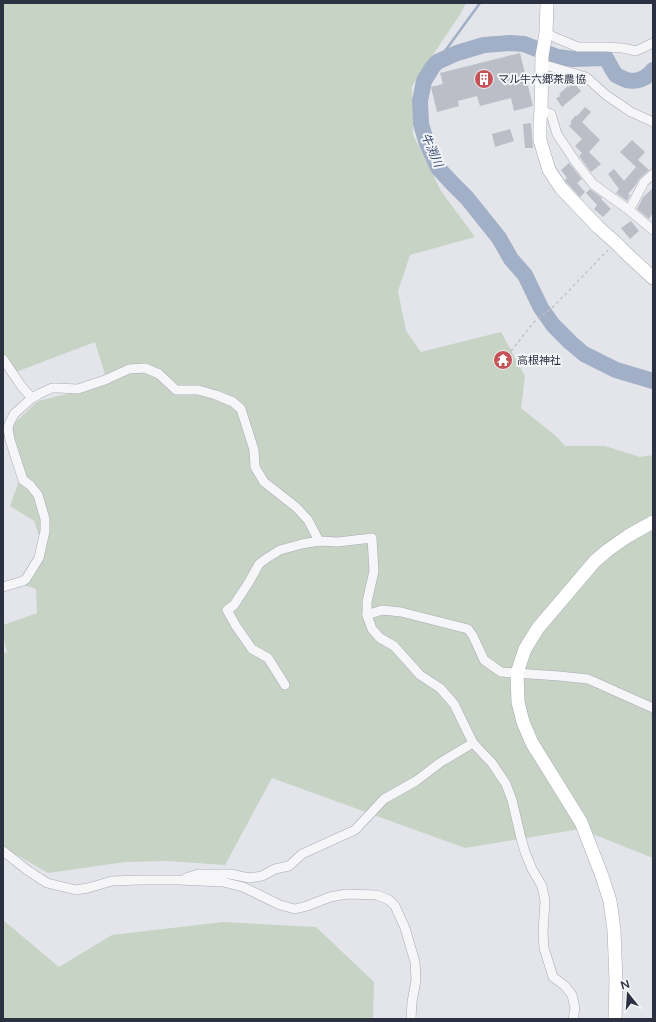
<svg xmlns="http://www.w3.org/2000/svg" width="656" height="1022" viewBox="0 0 656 1022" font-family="'Varela Round','Noto Sans JP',sans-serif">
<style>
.green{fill:#c7d3c5}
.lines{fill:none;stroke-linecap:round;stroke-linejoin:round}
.stream{stroke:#a1afc7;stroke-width:2.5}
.river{stroke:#a1afc7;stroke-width:16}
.building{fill:#bbbec7}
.street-casing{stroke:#a8abb4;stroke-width:10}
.secondary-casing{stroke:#a8abb4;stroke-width:14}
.path{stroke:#c1c3c9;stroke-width:1.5;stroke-dasharray:3 3;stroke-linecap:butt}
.street{stroke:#f6f6f9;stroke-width:9}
.secondary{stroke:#fff;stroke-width:13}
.labels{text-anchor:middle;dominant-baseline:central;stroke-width:4;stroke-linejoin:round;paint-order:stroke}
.poi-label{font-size:11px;fill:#2c3141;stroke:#f3f4f8;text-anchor:start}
.water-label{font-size:12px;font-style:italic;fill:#394c72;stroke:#f3f4f8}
</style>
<rect width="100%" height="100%" fill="#e3e5ea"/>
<!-- green -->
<g class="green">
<polygon points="3,3 466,3 461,13 412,86 413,135 441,191 475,237 410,255 398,291 406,331 421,352 501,332 525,376 521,408 557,437 565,446 605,446 640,457 653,455 653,858 580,829 465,848 272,778 225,865 168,861 125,862 48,873 3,847 3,654 7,652 3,636 3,625 37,613 36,589 24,585 29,580 42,544 34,521 10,506 19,481 12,425 38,401 108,384 95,342 16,372 3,359"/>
<polygon points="3,920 59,967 112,935 223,922 316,927 374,982 373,1019 3,1019"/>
</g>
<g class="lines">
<!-- stream -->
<polyline class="stream" points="437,62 480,3"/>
<!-- river -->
<path class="river" d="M653,70C645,80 633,84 622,78C620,77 617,76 616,75C612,70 609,63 606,58L573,59L557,57L524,44L510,43L484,45L457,53L437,62L432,68L424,81L420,101L421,124L427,144L438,168L452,183L467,198L499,238L511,259L525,275L541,308L553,325L571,343L584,354L616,370L653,381"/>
</g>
<!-- building -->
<g class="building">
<polygon points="520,53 533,106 514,111 511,98 480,106 477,96 458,101 459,106 437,112 431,87 443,84 440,73"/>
<polygon points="574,83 581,91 562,107 556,98 561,96 559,94 568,86 569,87"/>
<polygon points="585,107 591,112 582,122 600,140 589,152 601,164 591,172 579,156 582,153 575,146 582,139 569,126 572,123 570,122 576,115 577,116"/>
<polygon points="531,123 533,148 525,148 523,124"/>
<polygon points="510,129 514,141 495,147 492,134"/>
<polygon points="632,140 645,152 638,160 649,170 640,178 635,186 628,194 630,195 627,201 616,193 619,189 608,174 614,169 624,181 636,167 620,152"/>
<polygon points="569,163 582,179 577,183 585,192 580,197 567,183 565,180 567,178 561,170"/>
<polygon points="653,188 653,212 649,219 637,209 643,197"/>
<polygon points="590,189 601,197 602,198 601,199 611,209 603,217 594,209 597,205 586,193"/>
<polygon points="631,221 639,231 630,239 621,228"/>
</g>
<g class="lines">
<defs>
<g id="street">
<polyline points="546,33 556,38 578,47 605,47 622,48 636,51 653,43"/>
<polyline points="542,64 586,77 606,95 631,112 653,122"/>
<polyline points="541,110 551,114 557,134 575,161 593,184 629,210 653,230"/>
<polyline points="629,210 644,182 653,174"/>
<polyline points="3,359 22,387 32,398"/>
<polyline points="3,587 23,581 26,579 39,558 45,531 45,519 38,495 30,485 23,480 10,440 8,429 9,424 14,414 32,398 39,394 52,388 57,388 78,389 105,380 129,369 145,368 159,374 176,390 198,390 216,395 233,402 241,409 254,450 255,467 264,482 296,507 308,520 319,541"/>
<polyline points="367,615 382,610 401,612 468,629 473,636 484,660 501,672 559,676 588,679 653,708"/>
<polyline points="285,685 268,658 252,649 236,626 227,610 234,605 249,582 259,564 267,558 280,550 302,544 319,541 338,542 372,538 374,571 367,602 367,615 372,629 380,638 394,646 420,675 440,688 454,704 473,743 492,763 506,784 512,800 521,838 525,852 532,869 542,886 545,901 543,932 544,948 553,977 565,986 572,995 575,1008 573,1019"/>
<polyline points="3,851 27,870 47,883 76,890 88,888 112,881 140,880 179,880 223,882 243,887 280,905 295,909 307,906 330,897 347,894 377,895 389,900 395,906 405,928 415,962 416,980 412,1002 411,1019"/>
<polyline points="186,878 198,874 230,874 249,878 262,876 275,869 289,866 302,854 355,830 384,799 416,781 441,762 473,743"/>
</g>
<g id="secondary">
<polyline points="547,3 546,33 542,56 541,110 540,122 540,140 549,170 561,188 598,227 616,243 628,255 653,278"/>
<polyline points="615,1019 616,981 614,930 610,901 602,876 581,822 532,743 523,722 518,702 517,673 525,649 538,628 595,561 608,550 628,536 653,522"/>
</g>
</defs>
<!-- street casing -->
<use href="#street" class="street-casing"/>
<!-- secondary casing -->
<use href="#secondary" class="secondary-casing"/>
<!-- path -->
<polyline class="path" points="511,351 534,322 554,306 608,250"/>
<!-- street -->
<use href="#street" class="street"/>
<!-- secondary -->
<use href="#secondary" class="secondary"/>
</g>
<!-- icons -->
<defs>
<symbol id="building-disc" viewBox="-11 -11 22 22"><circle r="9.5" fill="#c55256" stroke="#f3f4f8"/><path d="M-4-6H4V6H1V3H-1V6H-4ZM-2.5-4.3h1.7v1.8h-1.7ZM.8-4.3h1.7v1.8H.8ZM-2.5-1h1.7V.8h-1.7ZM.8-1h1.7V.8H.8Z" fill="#fff"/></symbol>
<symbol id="temple-disc" viewBox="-11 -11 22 22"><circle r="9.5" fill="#c55256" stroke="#f3f4f8"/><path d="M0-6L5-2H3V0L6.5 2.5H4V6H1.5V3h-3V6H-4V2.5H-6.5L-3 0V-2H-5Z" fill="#fff"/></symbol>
</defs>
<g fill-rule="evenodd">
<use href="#building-disc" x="473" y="68" width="22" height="22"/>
<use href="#temple-disc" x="492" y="349" width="22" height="22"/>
</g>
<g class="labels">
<!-- poi labels -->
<g class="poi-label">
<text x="498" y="79">マル牛六郷茶農協</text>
<text x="517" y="360">高根神社</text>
</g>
<!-- water labels -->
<g class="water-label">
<text transform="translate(432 150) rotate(66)">牛渕川</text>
</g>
</g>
<!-- border -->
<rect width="656" height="1022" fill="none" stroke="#2c3141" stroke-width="8"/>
<!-- north arrow -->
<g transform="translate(628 994) rotate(343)" stroke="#f3f4f8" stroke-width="3" paint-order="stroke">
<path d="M0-3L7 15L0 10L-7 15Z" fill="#2c3141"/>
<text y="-6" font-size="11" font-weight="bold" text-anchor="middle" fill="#2c3141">N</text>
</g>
</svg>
